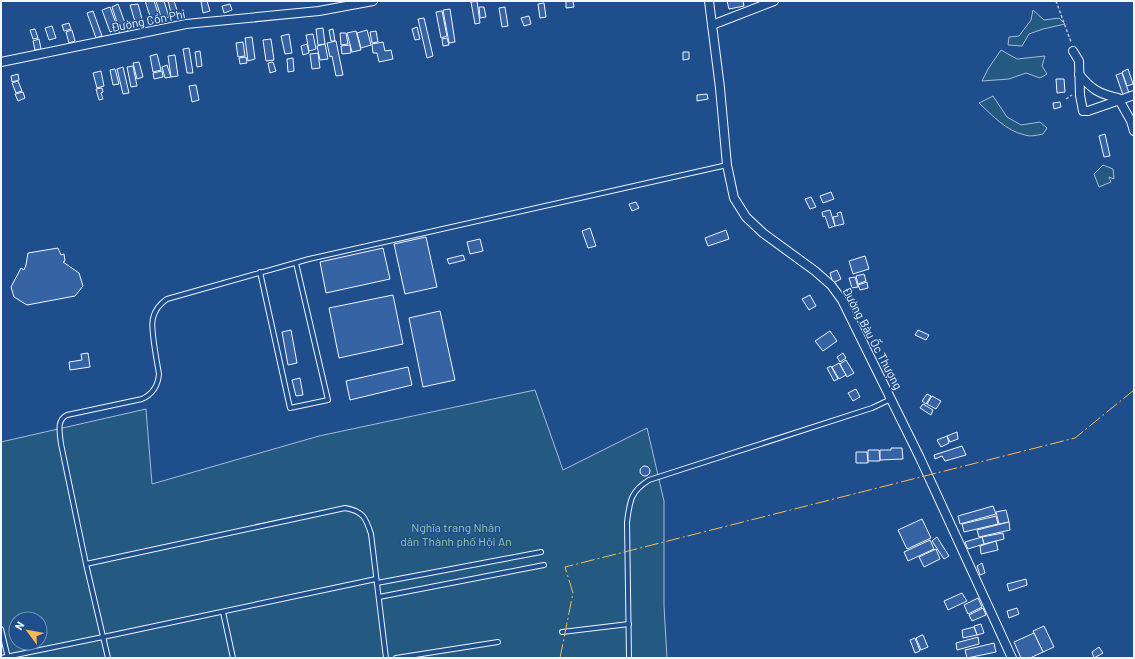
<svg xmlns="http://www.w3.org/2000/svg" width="1135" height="659" viewBox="0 0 1135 659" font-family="Barlow,sans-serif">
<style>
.green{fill:#245a82;stroke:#a8bbd7;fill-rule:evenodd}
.building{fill:#3563a3;stroke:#f2f6ff}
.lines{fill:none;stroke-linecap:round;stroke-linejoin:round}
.lane-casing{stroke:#f2f6ff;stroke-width:6}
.street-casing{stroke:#f2f6ff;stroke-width:10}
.path{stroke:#b3c4dc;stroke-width:1.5;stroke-dasharray:3 2;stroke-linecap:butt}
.lane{stroke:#1f4e8c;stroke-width:4}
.street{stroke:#1f4e8c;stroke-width:8}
.power{stroke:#ffb74d;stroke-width:1;stroke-dasharray:14 3 2 3;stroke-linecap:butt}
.labels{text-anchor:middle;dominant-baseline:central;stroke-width:3;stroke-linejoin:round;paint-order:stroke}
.street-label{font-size:12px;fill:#f2f6ff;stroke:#1f4e8c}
.park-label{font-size:12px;fill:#97c8a6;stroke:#1f4e8c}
</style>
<rect width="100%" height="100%" fill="#1f4e8c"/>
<!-- green -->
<g class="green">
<polygon points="1033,10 1044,20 1059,18 1065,24 1043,29 1029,34 1022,46 1008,45 1009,37 1019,36 1031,20"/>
<polygon points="1001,50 1017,59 1045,56 1042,66 1047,74 1040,78 1026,73 1009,79 982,81 988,69"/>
<path d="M993,96L1007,117L1021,125L1040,122L1047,128L1043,134C1038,135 1030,137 1025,135C1006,131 992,115 979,103Z"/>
<polygon points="1103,165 1113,169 1114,179 1109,177 1111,182 1099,187 1094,174"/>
<path d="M535,390L563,470L647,428L664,501V606L667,658H1V442L146,409L152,484L319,436ZM16,619H40V643H16Z"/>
</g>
<!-- building -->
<g class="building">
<polygon points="145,1 154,1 160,19 152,22"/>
<polygon points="156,1 164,1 169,17 162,20"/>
<polygon points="168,1 174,1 179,16 172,17"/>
<polygon points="201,1 207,1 210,11 203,13"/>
<polygon points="477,1 480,23 475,24 471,2"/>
<polygon points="566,1 573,1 574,7 566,8"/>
<polygon points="727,1 743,1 744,6 729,9"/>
<polygon points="544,3 546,17 540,18 538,4"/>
<polygon points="118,4 125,23 118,25 112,7"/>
<polygon points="138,4 143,23 136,25 130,5"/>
<polygon points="230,4 232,10 224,13 222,6"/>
<polygon points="110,7 118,29 110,32 102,10"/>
<polygon points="479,7 484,7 486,17 480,18"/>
<polygon points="505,7 508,26 502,27 499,8"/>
<polygon points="450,9 455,42 449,43 443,10"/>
<polygon points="93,11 102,36 96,38 87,13"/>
<polygon points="442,11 447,36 441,38 436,12"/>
<polygon points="529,16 531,24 524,26 521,18"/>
<polygon points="424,18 433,56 427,58 418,19"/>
<polygon points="69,23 71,29 64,31 62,25"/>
<polygon points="126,25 129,34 120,36 118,27"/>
<polygon points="52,26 56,38 49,40 45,28"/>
<polygon points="417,27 420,39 415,40 412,29"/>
<polygon points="323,28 325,44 318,45 316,29"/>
<polygon points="35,29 38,38 33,39 30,30"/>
<polygon points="333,29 335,41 331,41 329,30"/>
<polygon points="72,30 75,41 69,43 66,32"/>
<polygon points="367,30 371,45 361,48 357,33"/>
<polygon points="356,31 361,50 352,52 347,33"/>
<polygon points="376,31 378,42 372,43 370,32"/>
<polygon points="340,33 346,33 348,44 341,45"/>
<polygon points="289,34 292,53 285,54 281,36"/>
<polygon points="313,34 316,49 309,51 306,35"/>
<polygon points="252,37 255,59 248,61 245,38"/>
<polygon points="447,38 449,45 443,46 442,39"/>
<polygon points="39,39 41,49 35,50 33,41"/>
<polygon points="271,39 274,60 266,61 263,40"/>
<polygon points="336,41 343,75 336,76 332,56 330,57 327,43"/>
<polygon points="243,42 245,56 238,57 236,43"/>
<polygon points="383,42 385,51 391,50 393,59 379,62 377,53 373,53 372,44"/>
<polygon points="307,44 309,53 303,55 301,46"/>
<polygon points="325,44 328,59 320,60 317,46"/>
<polygon points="350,45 351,53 342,54 341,46"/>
<polygon points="189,48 193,73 187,73 183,49"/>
<polygon points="200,51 202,66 197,67 195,52"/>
<polygon points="683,52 689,52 689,59 683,60"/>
<polygon points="318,53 320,68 312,69 310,54"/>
<polygon points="157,54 161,70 153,72 150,56"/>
<polygon points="175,55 178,76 171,77 168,56"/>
<polygon points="246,57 247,63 240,64 239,58"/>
<polygon points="293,58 294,71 288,72 287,59"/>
<polygon points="139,62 143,77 137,79 133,63"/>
<polygon points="273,62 276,71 270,73 268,63"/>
<polygon points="167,65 171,77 165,78 162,67"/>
<polygon points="133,66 137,86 131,87 127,67"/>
<polygon points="123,67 129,93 123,94 117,69"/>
<polygon points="115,69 119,84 113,85 110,70"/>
<polygon points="1128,69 1133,84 1127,86 1122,72"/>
<polygon points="101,71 104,86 97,88 93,73"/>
<polygon points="162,71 163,77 154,79 153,73"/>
<polygon points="1122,73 1129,93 1123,95 1116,75"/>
<polygon points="18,74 19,80 12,82 11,76"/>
<polygon points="1056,79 1064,79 1065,92 1057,93"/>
<polygon points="18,81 22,91 16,93 12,83"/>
<polygon points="196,85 199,100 192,102 189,86"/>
<polygon points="102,88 103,92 101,93 103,99 99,100 96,89"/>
<polygon points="23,92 25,98 18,101 15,94"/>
<polygon points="707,94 708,99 697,101 697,95"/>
<polygon points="1060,102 1061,107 1054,109 1053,103"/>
<polygon points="1105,134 1110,156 1104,157 1099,136"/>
<polygon points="831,192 834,199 823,203 820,196"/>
<polygon points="811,197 816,207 810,209 805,199"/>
<polygon points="636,202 639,208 632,211 629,204"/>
<polygon points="830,210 835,226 829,228 825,216 823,217 822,212"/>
<polygon points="841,212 844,224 835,226 833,217 838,216 837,213"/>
<polygon points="590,228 596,246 588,248 582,231"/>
<polygon points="726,230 729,239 708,246 705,238"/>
<polygon points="426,237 437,287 405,294 394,244"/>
<polygon points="480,239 483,251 470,254 467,242"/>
<polygon points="58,248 61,255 64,254 65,261 63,262 79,273 83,286 75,296 27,305 14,297 11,287 21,268 24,270 26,265 28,253"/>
<polygon points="383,248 390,279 326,293 320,262"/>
<polygon points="463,255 465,260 449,264 447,259"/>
<polygon points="865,256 869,269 853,274 849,261"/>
<polygon points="837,270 841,279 833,283 830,273"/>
<polygon points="864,274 866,281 858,284 856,276"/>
<polygon points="855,277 858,287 852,288 849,278"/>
<polygon points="867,282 868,288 860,290 858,285"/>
<polygon points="393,295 403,344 339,358 329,308"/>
<polygon points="810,295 816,306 809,310 802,299"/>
<polygon points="440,311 455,380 423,387 409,318"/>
<polygon points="291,330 297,363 288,365 282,332"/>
<polygon points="918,330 929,335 926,340 915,335"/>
<polygon points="830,331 837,341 823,351 815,341"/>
<polygon points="88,353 90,367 70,370 69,362 82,360 81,354"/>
<polygon points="843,353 846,358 840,362 837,357"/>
<polygon points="846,360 854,373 847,377 840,364"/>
<polygon points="839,363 846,375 839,379 832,367"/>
<polygon points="831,366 838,379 834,381 827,368"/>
<polygon points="408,367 412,385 350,400 346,381"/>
<polygon points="300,378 303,395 296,396 292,380"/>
<polygon points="856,389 860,397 853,401 848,393"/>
<polygon points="927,394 931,396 926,404 922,401"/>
<polygon points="932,396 941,401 936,409 927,404"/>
<polygon points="923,404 933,410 931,415 920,408"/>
<polygon points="957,432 958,439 950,442 947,436"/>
<polygon points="947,436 949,443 941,447 937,440"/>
<polygon points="962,446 966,455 945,461 942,456 935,459 934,455"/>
<polygon points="891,448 902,448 903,459 880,460 880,450 891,450"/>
<polygon points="868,450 879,450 880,461 868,461"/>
<polygon points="856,452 867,452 868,463 856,463"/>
<circle cx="645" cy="471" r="5"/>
<polygon points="993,506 996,514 960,524 958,516"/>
<polygon points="1006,510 1009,522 999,524 996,512"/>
<polygon points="996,516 998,524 964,532 962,524"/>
<polygon points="922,519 931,538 907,549 898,530"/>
<polygon points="1009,522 1010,530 979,537 977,530"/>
<polygon points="1003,533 1004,539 984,544 982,537"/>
<polygon points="937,537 949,556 944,559 932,541"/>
<polygon points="982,537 984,544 968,549 965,542"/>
<polygon points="930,540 934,549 908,561 904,552"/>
<polygon points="996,541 998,550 981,554 980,546"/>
<polygon points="936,549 940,559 924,567 919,557"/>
<polygon points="982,563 985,573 980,575 977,566"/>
<polygon points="1026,579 1027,585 1009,591 1007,584"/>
<polygon points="962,593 967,601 948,610 944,601"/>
<polygon points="978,598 982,607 968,614 964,605"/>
<polygon points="983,608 986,615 972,621 969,615"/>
<polygon points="1017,608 1019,614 1009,618 1007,611"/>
<polygon points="981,624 984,633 977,635 974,626"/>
<polygon points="1044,626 1054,647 1043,652 1033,631"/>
<polygon points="974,627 977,635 963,638 962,630"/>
<polygon points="1034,633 1043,652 1030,658 1021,658 1014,642"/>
<polygon points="922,635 923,635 928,647 921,650 916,638"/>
<polygon points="978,637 979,644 957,650 956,643"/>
<polygon points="915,638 920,651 915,653 910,640"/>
<polygon points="994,643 996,652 967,658 965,650"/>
<polygon points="1099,647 1103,653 1094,658 1092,652"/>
</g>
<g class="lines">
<defs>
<g id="lane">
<polyline points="260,272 290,408 328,400 296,263"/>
<path d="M86,564L345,508C363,511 366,518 371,534L386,658"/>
<polyline points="377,583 541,552"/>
<polyline points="379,597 544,565"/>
<polyline points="223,612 233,658"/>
<polyline points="1,629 8,658"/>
<polyline points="562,632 629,624"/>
<polyline points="1,658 103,637 376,579"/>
<path d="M108,658L86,564L61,444C60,434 56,420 67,415L142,399C153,394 158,386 159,374C157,361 150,328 153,318C155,310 161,303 167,299L309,259L727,165"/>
<polyline points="396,658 498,642"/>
<path d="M629,658L627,522C630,501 630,492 649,480L872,408L891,399"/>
</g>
<g id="street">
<polyline points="709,1 720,88 727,165 734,198 746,217 763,233 815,271 831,285 842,300 920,458 1012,658"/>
<polyline points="712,25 774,1"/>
<polyline points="1073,51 1079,61 1080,95 1083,111 1088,111 1134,95"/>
<polyline points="1,62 186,24 319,11 373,1"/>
<path d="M1079,74C1091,89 1099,94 1118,98L1131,121L1134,131"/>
</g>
</defs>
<!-- lane casing -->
<use href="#lane" class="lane-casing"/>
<!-- street casing -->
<use href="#street" class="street-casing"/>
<!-- path -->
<g class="path">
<polyline points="1056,1 1071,42"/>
<polyline points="1066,99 1072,95"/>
</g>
<!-- lane -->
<use href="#lane" class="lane"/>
<!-- street -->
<use href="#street" class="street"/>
<!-- power -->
<polyline class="power" points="560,658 573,593 565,567 1075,438 1134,390"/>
</g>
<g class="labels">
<!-- street labels -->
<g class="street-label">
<text transform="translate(148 20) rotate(-11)">Đường Cồn Phi</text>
<text transform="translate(873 338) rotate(62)">Đường Bàu Ốc Thượng</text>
</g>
<!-- park labels -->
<g class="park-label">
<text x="456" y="527">Nghĩa trang Nhân<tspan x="456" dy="14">dân Thành phố Hội An</tspan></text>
</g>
</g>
<!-- border -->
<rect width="1135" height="659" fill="none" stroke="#f2f6ff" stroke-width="4"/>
<!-- north arrow -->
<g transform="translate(28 631) rotate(302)"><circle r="19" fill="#1f4e8c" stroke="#7391ba"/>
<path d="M0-3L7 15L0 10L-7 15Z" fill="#ffb74d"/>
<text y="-6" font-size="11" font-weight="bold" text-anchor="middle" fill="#f2f6ff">N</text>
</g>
</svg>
